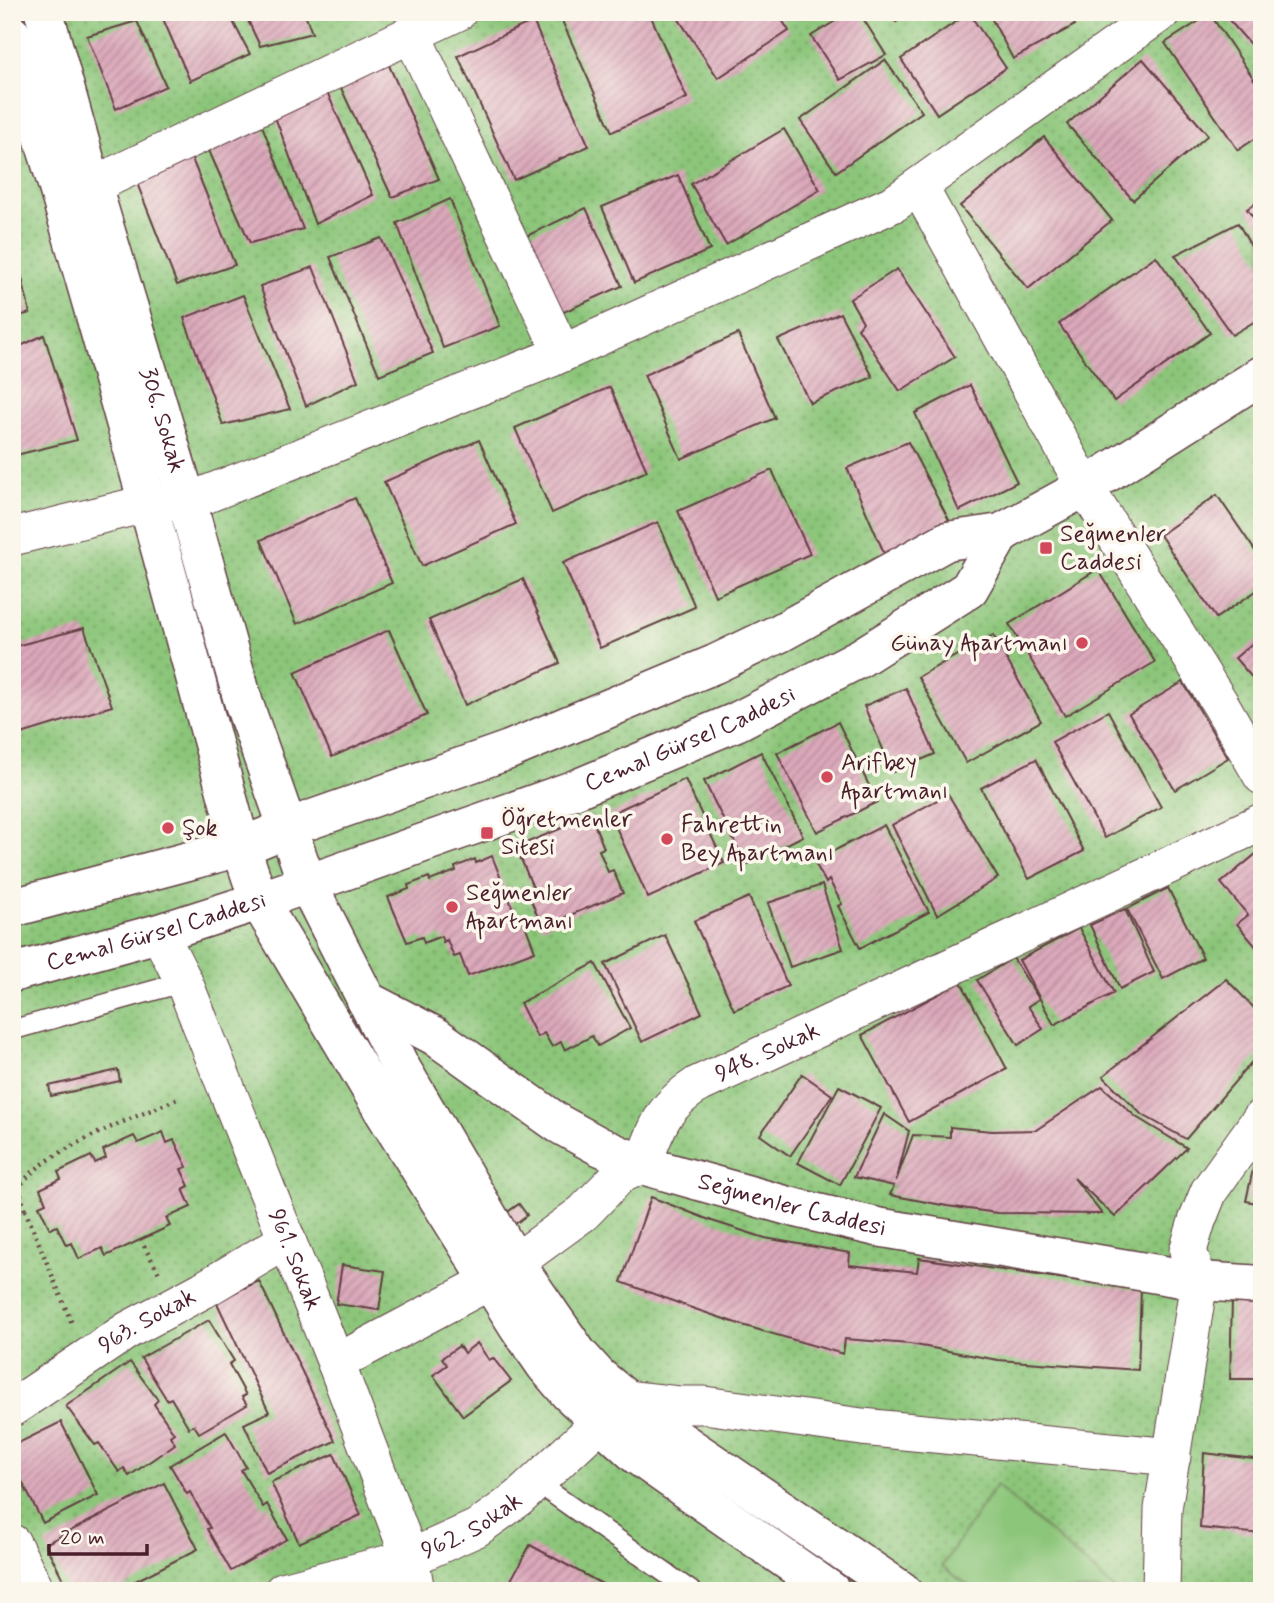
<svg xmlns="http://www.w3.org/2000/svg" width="1274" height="1603" viewBox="0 0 1274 1603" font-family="Mynerve,sans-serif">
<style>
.green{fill:url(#green-dots);stroke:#6b7252;stroke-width:2}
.pitch{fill:#8cc67a;stroke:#6b7252;stroke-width:2}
.building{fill:url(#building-hatch)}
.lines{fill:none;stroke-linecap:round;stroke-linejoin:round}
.service-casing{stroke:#623d42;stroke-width:22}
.minor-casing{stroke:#623d42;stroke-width:39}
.tertiary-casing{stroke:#623d42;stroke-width:41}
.path{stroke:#623d42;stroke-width:4.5;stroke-dasharray:2 5;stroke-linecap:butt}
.service{stroke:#fff;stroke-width:19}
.minor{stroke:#fff;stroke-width:37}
.tertiary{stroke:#fff;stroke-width:38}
.poi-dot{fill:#d1495b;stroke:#fbf7ec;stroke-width:2.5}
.labels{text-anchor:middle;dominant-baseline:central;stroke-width:7;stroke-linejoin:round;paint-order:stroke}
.street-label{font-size:24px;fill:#4a1f2b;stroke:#fbf7ec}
.poi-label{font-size:24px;fill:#4a1f2b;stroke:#fbf7ec;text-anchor:start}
</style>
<defs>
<pattern id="green-dots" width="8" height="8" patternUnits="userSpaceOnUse" patternTransform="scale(1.75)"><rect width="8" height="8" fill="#8cc67a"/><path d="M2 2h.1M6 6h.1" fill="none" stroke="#74a064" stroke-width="1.8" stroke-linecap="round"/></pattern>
<pattern id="building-hatch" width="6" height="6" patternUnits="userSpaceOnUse" patternTransform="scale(1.75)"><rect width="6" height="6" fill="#dca9bb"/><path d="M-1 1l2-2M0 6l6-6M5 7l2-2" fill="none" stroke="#b48998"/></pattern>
</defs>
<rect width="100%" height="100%" fill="#fbf7ec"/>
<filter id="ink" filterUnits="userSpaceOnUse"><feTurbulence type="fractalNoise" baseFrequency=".0143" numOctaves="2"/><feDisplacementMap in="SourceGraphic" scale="14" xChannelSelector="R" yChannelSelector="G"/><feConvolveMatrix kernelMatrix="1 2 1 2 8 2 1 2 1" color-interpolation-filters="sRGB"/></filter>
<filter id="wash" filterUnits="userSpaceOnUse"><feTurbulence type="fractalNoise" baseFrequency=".00686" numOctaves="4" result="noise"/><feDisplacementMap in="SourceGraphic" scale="28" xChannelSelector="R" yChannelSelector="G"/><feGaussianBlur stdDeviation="1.57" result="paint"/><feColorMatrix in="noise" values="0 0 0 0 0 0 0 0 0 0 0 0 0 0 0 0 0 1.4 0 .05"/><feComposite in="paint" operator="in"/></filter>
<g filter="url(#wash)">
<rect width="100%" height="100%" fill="#ebe4c3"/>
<!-- green -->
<rect class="green" x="12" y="12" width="1250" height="1579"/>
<!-- pitch -->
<polygon class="pitch" points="996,1485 1114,1589 1113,1591 976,1591 942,1566"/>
<g id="blocks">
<!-- building -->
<g class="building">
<polygon points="160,12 228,12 250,54 190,81"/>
<polygon points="244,12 304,12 312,33 260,46"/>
<polygon points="558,12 649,12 687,98 612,132"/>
<polygon points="674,12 777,12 789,31 718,78"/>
<polygon points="850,12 859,12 886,55 840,80 811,36"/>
<polygon points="891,12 914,12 896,22"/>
<polygon points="988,12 1068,12 1075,25 1013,59"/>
<polygon points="1222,12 1262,12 1262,58"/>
<polygon points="969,13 1006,68 937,114 901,59"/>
<polygon points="1210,14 1262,91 1262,134 1238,150 1165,43"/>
<polygon points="137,21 166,86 116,109 87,36"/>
<polygon points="533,21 589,146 514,180 458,56"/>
<polygon points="1143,59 1208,135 1133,200 1067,124"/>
<polygon points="885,60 922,112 836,172 800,120"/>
<polygon points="388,63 439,179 392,197 340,86"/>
<polygon points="327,92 373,195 315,224 275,117"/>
<polygon points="261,123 303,229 250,243 206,144"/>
<polygon points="784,129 820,190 726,245 691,184"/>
<polygon points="1044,137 1112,220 1028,289 960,206"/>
<polygon points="190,154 235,265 177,285 135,178"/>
<polygon points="678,175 710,250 634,283 602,207"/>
<polygon points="450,199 500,326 443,348 397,223"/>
<polygon points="1262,199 1262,230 1247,209"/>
<polygon points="586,208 622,286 557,315 522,238"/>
<polygon points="1238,223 1262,266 1262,317 1232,335 1175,255"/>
<polygon points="381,238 433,353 379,375 330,257"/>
<polygon points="13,239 30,313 12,318 12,240"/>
<polygon points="1156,256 1210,333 1114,401 1059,324"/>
<polygon points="313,267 358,381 306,406 260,286"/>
<polygon points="897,269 955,357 900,391 858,328 863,322 850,299"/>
<polygon points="243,295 290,409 223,425 184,318"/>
<polygon points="840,313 873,377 810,403 778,340"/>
<polygon points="738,334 775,418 681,459 644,375"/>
<polygon points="44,335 77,440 12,456 12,350"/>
<polygon points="970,385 1017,482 959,511 915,413"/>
<polygon points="610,387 647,471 552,513 515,428"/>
<polygon points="479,440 516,524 422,566 384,482"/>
<polygon points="908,442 949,520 885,555 847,468"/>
<polygon points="772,470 810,554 715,596 678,511"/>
<polygon points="1217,495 1262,561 1262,587 1216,618 1160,535"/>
<polygon points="355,498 392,583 297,624 261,540"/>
<polygon points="658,522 695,607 600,648 563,563"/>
<polygon points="1098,569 1155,662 1065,716 1009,624"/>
<polygon points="523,579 560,663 465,705 429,620"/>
<polygon points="84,628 112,706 12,737 12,647"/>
<polygon points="389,630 427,715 332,757 295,672"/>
<polygon points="993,635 1041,721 966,763 918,677"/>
<polygon points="1262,635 1262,689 1235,658"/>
<polygon points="1183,682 1228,758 1175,790 1129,714"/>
<polygon points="906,688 935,754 893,772 864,706"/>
<polygon points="1108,711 1161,807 1105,838 1052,742"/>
<polygon points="838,722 877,802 817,832 777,753"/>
<polygon points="761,752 803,836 746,865 704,781"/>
<polygon points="1036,759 1084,851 1029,879 981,788"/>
<polygon points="685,779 724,863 648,898 610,814"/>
<polygon points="948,794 998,878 937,915 892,825"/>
<polygon points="591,816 604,848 599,850 608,872 613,870 623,893 542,927 530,898 536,895 516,847"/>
<polygon points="884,825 929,912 860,948 838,906 842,904 829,880 826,883 814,861"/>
<polygon points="1262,849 1262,954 1237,924 1248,915 1221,883"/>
<polygon points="492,856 517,919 522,917 535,951 468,976 460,955 454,957 447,940 443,942 441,936 424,943 422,937 407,942 388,897 409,889 408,885 429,877 430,881 456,871 455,867 475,859 476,863"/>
<polygon points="822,885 843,949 790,967 768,903"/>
<polygon points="1168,888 1203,958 1163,979 1127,909"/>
<polygon points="749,897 788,986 734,1010 694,921"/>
<polygon points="1125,909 1154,972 1120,989 1090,925"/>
<polygon points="1079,928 1114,993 1054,1025 1019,960"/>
<polygon points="665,935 702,1013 642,1042 605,964"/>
<polygon points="1013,958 1039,999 1028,1006 1043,1029 1018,1045 977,980"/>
<polygon points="595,963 630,1028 598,1046 592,1036 565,1050 561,1042 552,1047 544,1033 537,1037 520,1003"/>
<polygon points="1226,979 1262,1016 1262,1050 1186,1139 1141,1114 1103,1076"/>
<polygon points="961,982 1007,1069 909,1122 862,1035"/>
<polygon points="118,1070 120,1081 51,1096 49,1086"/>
<polygon points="802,1074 832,1095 790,1156 760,1135"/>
<polygon points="839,1086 881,1108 840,1185 798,1163"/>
<polygon points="1102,1086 1136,1117 1187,1148 1115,1217 1074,1178 1102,1214 997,1213 947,1206 890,1195 894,1186 854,1177 884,1114 909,1131 896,1181 913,1135 950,1137 950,1127 992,1131 1036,1130"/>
<polygon points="163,1132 167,1143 174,1140 187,1167 181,1169 189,1186 183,1189 191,1207 166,1218 170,1226 106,1256 102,1248 79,1259 72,1243 66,1245 57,1226 50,1229 39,1206 46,1203 40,1189 61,1179 58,1172 91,1156 95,1163 106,1158 103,1150 134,1136 138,1143"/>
<polygon points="1262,1150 1262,1204 1246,1201 1257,1151"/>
<polygon points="651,1197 712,1221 765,1238 850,1253 849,1265 917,1272 919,1258 1141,1290 1138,1370 998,1360 910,1344 845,1339 843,1354 742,1325 689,1307 621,1282"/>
<polygon points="519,1204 527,1215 507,1230 499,1218"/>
<polygon points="342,1265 385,1271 379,1310 336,1304"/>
<polygon points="259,1281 335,1441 267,1473 244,1424 269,1412 216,1301"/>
<polygon points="1232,1300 1262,1301 1262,1379 1230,1379"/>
<polygon points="209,1320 234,1361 229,1364 246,1395 242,1397 247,1405 199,1433 194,1425 189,1428 171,1398 167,1400 141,1358"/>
<polygon points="477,1343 489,1360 493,1358 511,1381 463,1416 433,1375 447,1365 442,1358 459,1346 464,1353"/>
<polygon points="130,1362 158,1400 154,1404 174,1433 170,1436 175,1444 129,1476 124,1468 119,1472 99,1443 95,1445 66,1406"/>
<polygon points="61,1422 98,1495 43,1523 12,1462 12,1446"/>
<polygon points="226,1432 246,1467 241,1470 263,1507 267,1504 287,1539 231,1571 207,1529 210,1528 190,1492 187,1494 170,1465"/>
<polygon points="1204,1453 1262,1460 1262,1534 1200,1528"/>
<polygon points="334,1454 361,1515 299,1543 271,1482"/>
<polygon points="164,1483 198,1549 116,1591 69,1591 45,1544"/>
<polygon points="530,1545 615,1591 505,1591"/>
</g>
</g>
</g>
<g filter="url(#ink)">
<use href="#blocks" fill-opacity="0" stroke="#623d42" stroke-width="2"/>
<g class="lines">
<defs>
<g id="service">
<polyline points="12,1030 184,982"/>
<polyline points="536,1482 691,1591"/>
</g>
<g id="minor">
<polyline points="411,33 562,353"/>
<polyline points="919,187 1085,487 1221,705 1262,776"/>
<polyline points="66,198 458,12"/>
<polyline points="12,537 149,503 187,502 552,358 895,203 1162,12"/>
<path id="s1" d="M159,933L184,982L336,1363L410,1558L416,1591"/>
<path id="s2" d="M336,1363L490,1281L583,1213L620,1175L642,1165C658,1127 660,1109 697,1085L1262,822"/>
<path id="s3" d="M12,1408L128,1330L203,1290L287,1240"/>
<polyline points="12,1543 36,1591"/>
<path id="s4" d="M283,1591L410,1558L477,1528L519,1498L625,1399L679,1405H704L862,1427L1172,1457"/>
<polyline points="1161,1591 1163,1509 1199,1281 1188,1251 1197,1221 1209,1191 1262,1117"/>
</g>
<g id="tertiary">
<path id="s5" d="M44,12L92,185L187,502L244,704L307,883L400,1066L516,1264L578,1354L598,1376L646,1416L679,1440L902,1591"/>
<path d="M12,35C95,304 168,576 241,847L259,901L386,1115L518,1326L545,1365L570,1394L638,1456L831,1591"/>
<polyline points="12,908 241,847 287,828 509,750 715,664 780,633 947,541 1001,533 1085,487 1262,375"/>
<path id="s6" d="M12,973L159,933L259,901L576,789L736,722L860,658L969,589L1001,533"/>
<path id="s7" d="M366,1000L435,1036L559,1124L599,1146L642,1165L792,1207L877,1227L1199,1281L1262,1285"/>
</g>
</defs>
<!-- service casing -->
<use href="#service" class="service-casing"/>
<!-- minor casing -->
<use href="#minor" class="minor-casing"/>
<!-- tertiary casing -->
<use href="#tertiary" class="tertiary-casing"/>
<!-- path -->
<g class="path">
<polyline points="25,1210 73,1326"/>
<path d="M12,1214L25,1210L19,1188C39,1152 137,1117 177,1099"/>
<polyline points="144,1246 160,1275"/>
</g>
<!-- service -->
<use href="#service" class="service"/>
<!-- minor -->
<use href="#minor" class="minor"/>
<!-- tertiary -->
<use href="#tertiary" class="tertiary"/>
</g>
</g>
<!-- markers -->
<g class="poi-dot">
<rect x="1039" y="541" width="14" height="14" rx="3.5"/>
<circle cx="1082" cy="643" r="7"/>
<circle cx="827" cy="777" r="7"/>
<circle cx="168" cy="828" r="7"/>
<rect x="480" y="826" width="14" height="14" rx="3.5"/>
<circle cx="667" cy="839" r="7"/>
<circle cx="452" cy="907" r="7"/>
</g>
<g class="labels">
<!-- street labels -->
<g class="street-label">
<text stroke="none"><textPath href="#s5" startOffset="425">306. Sokak</textPath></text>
<text stroke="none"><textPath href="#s6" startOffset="718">Cemal Gürsel Caddesi</textPath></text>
<text stroke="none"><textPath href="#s6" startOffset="150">Cemal Gürsel Caddesi</textPath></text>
<text stroke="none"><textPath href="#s2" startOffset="544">948. Sokak</textPath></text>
<text stroke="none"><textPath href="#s7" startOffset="478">Seğmenler Caddesi</textPath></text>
<text stroke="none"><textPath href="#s1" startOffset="354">961. Sokak</textPath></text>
<text stroke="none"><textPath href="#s3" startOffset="161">963. Sokak</textPath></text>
<text stroke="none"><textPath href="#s4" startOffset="201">962. Sokak</textPath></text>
</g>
<!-- poi labels -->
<g class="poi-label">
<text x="1060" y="534">Seğmenler<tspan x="1060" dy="28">Caddesi</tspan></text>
<text x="1068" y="643" text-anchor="end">Günay Apartmanı</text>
<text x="841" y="763">Arifbey<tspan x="841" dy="28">Apartmanı</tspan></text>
<text x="501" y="819">Öğretmenler<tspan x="501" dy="28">Sitesi</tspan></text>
<text x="681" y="825">Fahrettin<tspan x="681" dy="28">Bey Apartmanı</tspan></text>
<text x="182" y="828">Şok</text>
<text x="466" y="893">Seğmenler<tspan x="466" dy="28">Apartmanı</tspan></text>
</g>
</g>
<!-- margin -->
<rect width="1274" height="1603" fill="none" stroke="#fbf7ec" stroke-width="42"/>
<!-- scale -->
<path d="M49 1544v10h98v-10" fill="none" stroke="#4a1f2b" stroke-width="3.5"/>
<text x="60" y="1544" font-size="21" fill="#4a1f2b" stroke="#fbf7ec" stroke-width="5" paint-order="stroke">20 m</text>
</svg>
